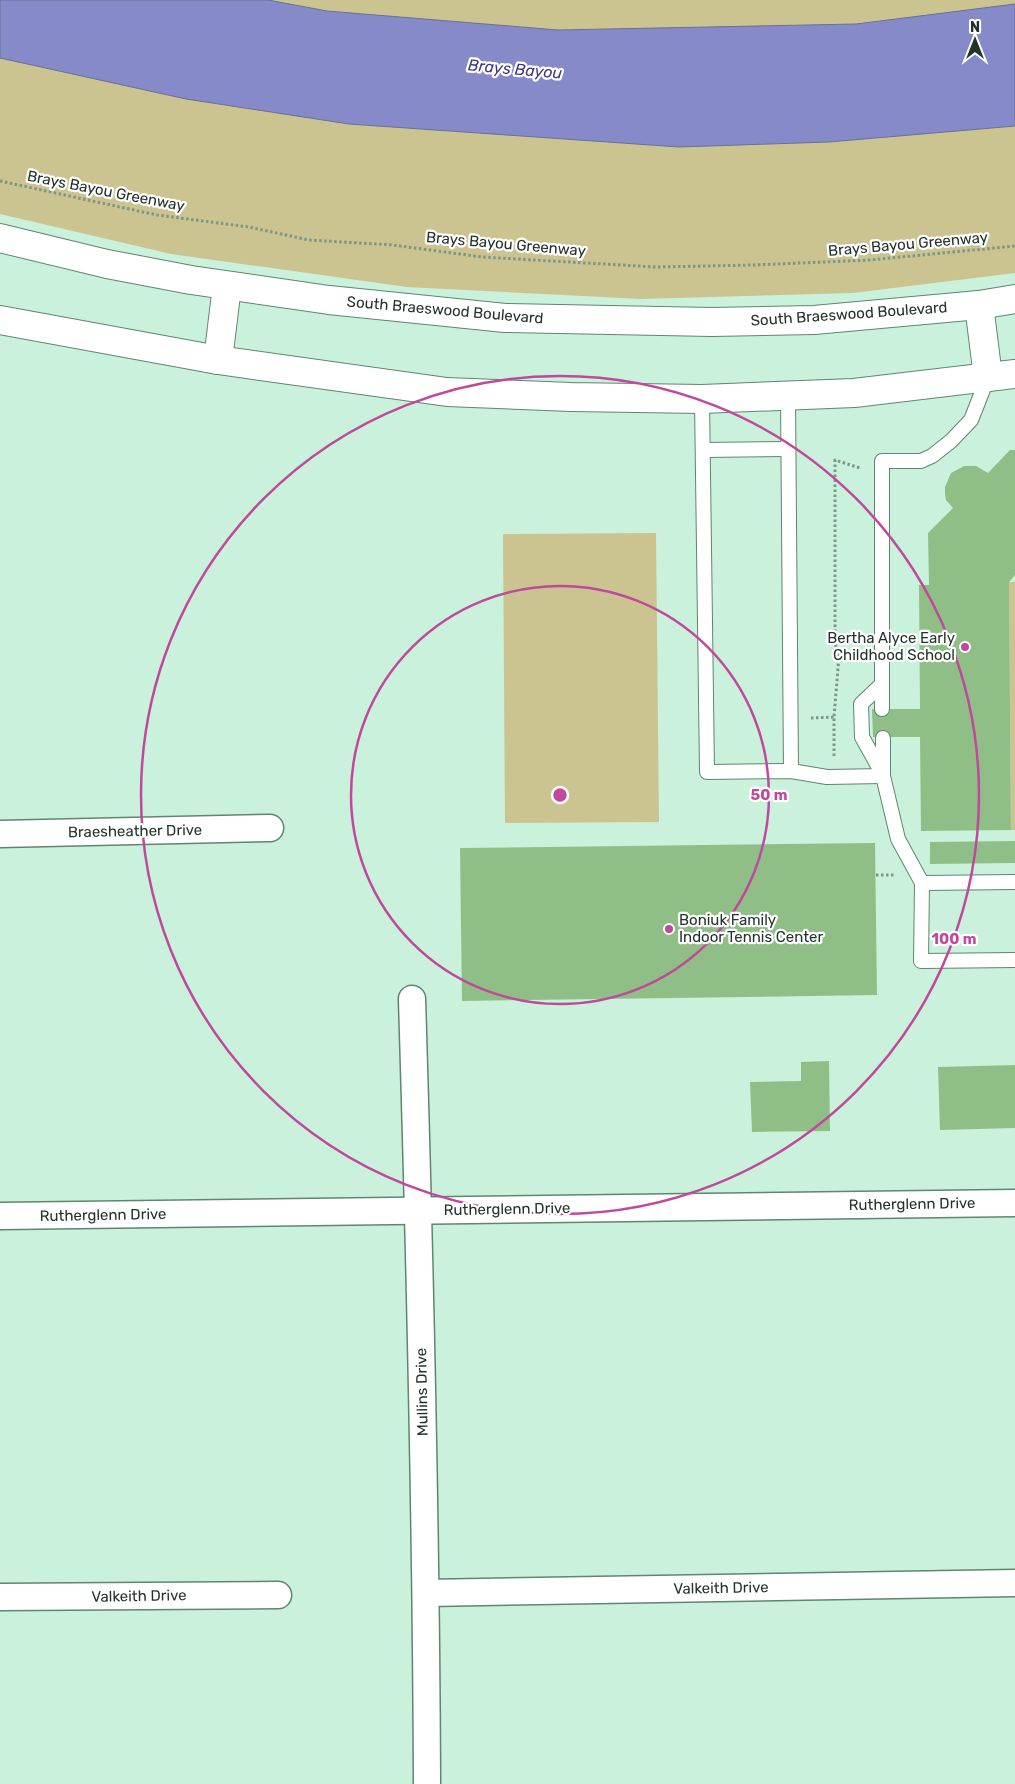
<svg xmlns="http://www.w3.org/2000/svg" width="1015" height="1784" viewBox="0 0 1015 1784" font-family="Rubik,sans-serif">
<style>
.green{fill:#cbc491}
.water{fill:#868ac9;stroke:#687099}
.building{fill:#8fbf87}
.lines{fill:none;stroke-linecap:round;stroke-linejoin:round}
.service-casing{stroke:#608571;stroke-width:16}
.minor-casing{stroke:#608571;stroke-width:29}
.secondary-casing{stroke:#608571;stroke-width:30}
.path{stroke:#7b9788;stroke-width:3;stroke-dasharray:2.5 2.5;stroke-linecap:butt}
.service{stroke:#fff;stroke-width:14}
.minor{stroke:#fff;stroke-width:26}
.secondary{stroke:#fff;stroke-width:28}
.ring{fill:none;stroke:#c0489d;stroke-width:2.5}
.poi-dot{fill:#c0489d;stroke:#fff;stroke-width:2}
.labels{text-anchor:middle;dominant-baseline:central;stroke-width:4.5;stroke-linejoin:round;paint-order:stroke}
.street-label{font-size:15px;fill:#23322a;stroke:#fff}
.poi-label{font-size:15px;fill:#23322a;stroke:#fff;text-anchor:end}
.water-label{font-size:16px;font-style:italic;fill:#3b3783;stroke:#fff}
.centre{fill:#c0489d;stroke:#fff;stroke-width:2.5}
.ring-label{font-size:15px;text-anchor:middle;font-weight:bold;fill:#c0489d;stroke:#fff;stroke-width:4.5;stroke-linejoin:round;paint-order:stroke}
</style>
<rect width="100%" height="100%" fill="#caf1db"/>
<!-- green -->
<g class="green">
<polygon points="0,0 1015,0 1015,273 853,293 641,299 407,287 171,254 0,214"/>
<polygon points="656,533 659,822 505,823 503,534"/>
<polygon points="1009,582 1015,582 1015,830 1011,830"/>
</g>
<!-- water -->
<polygon class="water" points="0,0 268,0 327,11 558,30 856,24 1015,4 1015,126 829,142 679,147 349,124 186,99 0,58"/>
<!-- building -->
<g class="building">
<polygon points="1010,450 1015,450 1015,575 1009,582 1011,830 921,831 920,737 873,737 872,709 920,709 919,585 929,585 928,533 953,508 946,500 945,494 945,487 951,473 964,466 976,466 988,473"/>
<polygon points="1015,841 1015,863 930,864 930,842"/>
<polygon points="875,843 877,995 462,1001 460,848"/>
<polygon points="829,1061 830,1131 752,1132 750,1082 801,1081 801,1062"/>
<polygon points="1015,1065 1015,1128 940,1130 938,1067"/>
</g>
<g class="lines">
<defs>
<g id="service">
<polyline points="788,396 791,771"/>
<polyline points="702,399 707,772 791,771 827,777 883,776"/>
<polyline points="704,450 788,449"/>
<polyline points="882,709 882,461 921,461 932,456 951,441 971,420 988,377"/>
<polyline points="883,738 883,776 898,839 922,883 921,961 1015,960"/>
<polyline points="882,773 862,737 861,704 882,684"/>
<polyline points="922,883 1015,882"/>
</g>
<g id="minor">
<polyline points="0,834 270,828"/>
<path d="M412,999C420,1261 426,1522 427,1784"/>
<polyline points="0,1216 1015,1203"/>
<polyline points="426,1593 1015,1583"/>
<polyline points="0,1597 278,1595"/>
</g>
<g id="secondary">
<polyline points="0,238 107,264 191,280 329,300 505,318 712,322 814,320 979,305 1015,299"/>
<polyline points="979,305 988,377"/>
<polyline points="0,320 218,360 447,392 571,397 702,399 854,393 1015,374"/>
<polyline points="218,360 227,286"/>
</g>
</defs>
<!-- service casing -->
<use href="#service" class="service-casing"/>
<!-- minor casing -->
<use href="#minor" class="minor-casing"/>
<!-- secondary casing -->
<use href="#secondary" class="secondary-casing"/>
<!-- path -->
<g class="path">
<polyline points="0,181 157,215 249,227 309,240 393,245 482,257 656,267 754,265 870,260 1015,246"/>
<polyline points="811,718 835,717"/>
<polyline points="834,756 834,717 839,656 836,650 835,628 835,460 860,468"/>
<polyline points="876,875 895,875"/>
</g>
<!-- service -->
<use href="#service" class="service"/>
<!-- minor -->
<use href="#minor" class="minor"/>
<!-- secondary -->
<use href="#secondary" class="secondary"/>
</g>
<!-- distance rings -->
<g class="ring">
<circle cx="560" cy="795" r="209"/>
<circle cx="560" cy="795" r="419"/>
</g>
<!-- markers -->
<g class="poi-dot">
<circle cx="965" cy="647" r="5"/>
<circle cx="669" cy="929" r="5"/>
</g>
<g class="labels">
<!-- street labels -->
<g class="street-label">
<text transform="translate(106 191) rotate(11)">Brays Bayou Greenway</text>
<text transform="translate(506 244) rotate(5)">Brays Bayou Greenway</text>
<text transform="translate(908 244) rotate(-5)">Brays Bayou Greenway</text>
<text transform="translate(445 310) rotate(5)">South Braeswood Boulevard</text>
<text transform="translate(849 314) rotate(-4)">South Braeswood Boulevard</text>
<text transform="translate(135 831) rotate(-1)">Braesheather Drive</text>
<text transform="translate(912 1204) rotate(-1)">Rutherglenn Drive</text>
<text transform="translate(507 1209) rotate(-1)">Rutherglenn Drive</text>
<text transform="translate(103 1215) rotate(-1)">Rutherglenn Drive</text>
<text transform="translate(422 1392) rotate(-91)">Mullins Drive</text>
<text transform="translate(721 1588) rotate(-1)">Valkeith Drive</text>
<text transform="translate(139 1596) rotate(-1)">Valkeith Drive</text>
</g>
<!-- poi labels -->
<g class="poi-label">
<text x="955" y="638">Bertha Alyce Early<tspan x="955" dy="17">Childhood School</tspan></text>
<text x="679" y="920" text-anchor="start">Boniuk Family<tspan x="679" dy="17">Indoor Tennis Center</tspan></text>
</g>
<!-- water labels -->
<g class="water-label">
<text transform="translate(515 69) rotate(5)">Brays Bayou</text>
</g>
</g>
<circle cx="560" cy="795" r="8" class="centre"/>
<g class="ring-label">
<text x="769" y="800">50 m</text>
<text x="954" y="944">100 m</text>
</g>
<!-- north arrow -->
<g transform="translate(975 40)" stroke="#ffffff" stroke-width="4" paint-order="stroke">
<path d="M0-4L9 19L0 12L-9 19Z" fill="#23322a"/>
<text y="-8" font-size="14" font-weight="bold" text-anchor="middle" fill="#23322a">N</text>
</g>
</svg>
